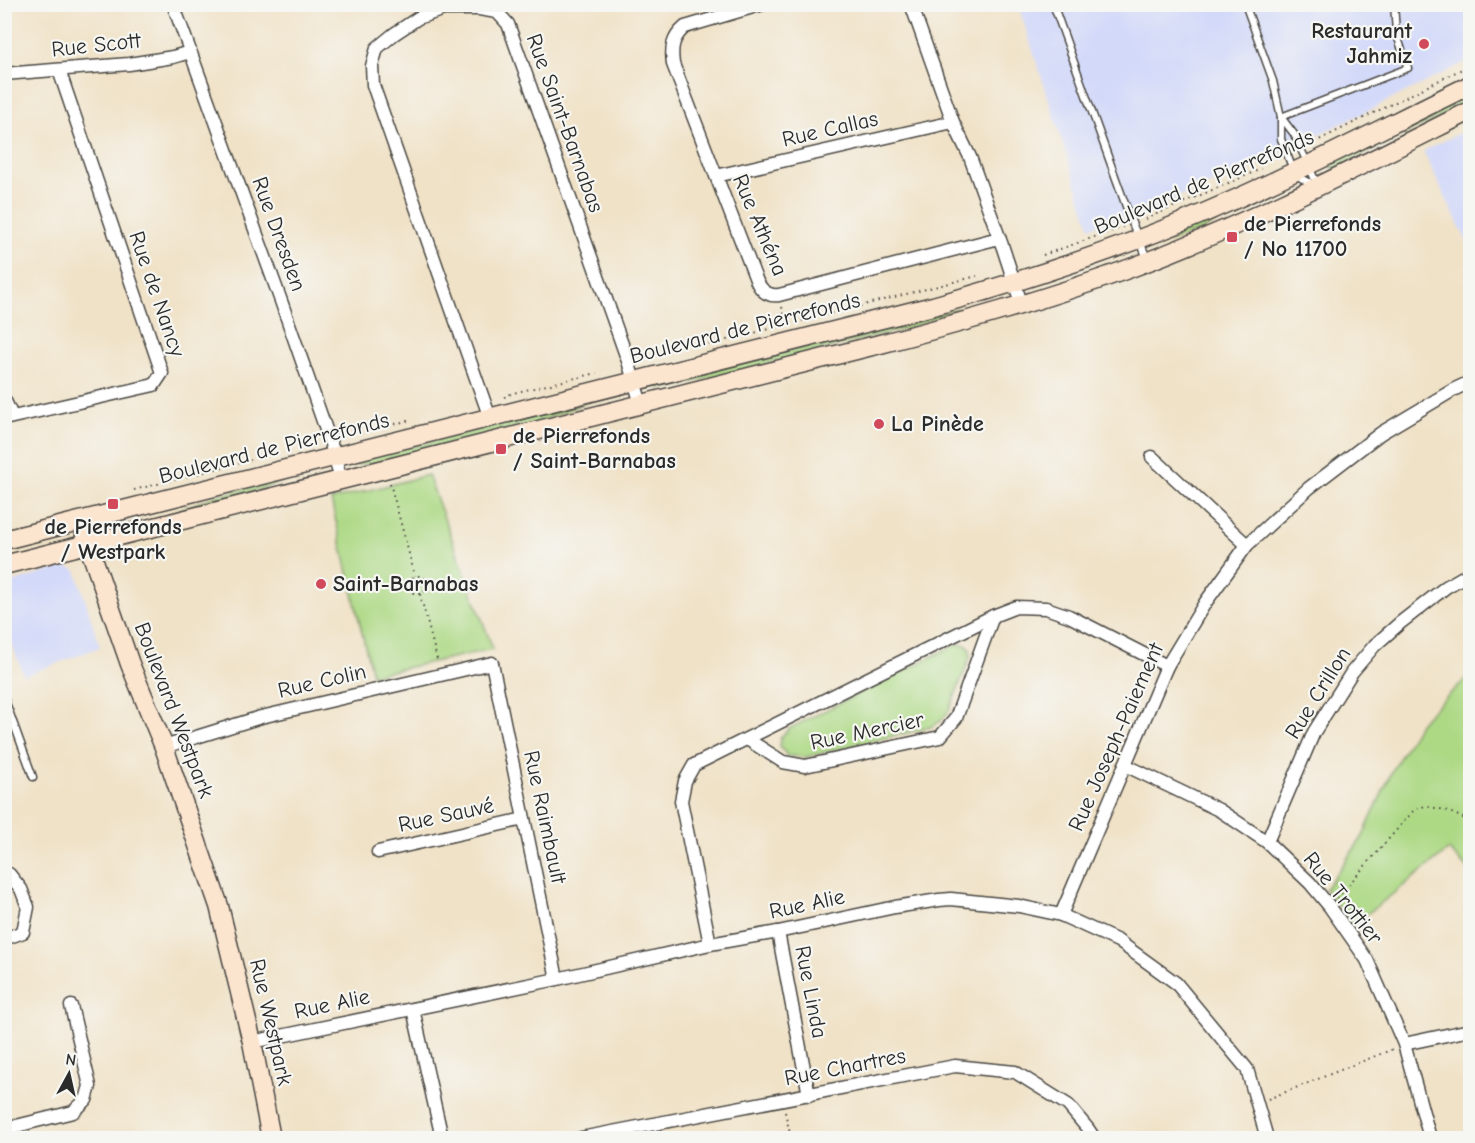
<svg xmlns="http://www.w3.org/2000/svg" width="1475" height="1143" viewBox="0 0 1475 1143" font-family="'Comic Neue',sans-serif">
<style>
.built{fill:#d3d9f9}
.green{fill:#add985;stroke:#6c8258;stroke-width:1.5}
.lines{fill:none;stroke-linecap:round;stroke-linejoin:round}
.lane-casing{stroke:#494642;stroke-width:9}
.street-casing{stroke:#494642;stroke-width:15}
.secondary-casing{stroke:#494642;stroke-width:21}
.path{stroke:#494642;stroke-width:2;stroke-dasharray:1.5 4.5;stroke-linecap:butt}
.lane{stroke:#fff;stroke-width:6}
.street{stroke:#fff;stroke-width:12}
.secondary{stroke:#fce5cf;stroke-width:18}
.poi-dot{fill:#d1495b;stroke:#f6f6f2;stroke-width:2}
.labels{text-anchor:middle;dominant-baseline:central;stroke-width:4.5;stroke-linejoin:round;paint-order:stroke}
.poi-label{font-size:22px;font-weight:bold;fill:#2b2b2b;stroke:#f6f6f2;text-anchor:start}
.street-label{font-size:22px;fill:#2b2b2b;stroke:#f6f6f2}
</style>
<rect width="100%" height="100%" fill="#f6f6f2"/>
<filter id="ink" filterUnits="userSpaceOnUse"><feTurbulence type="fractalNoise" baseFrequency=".0167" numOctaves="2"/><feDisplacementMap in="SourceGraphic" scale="12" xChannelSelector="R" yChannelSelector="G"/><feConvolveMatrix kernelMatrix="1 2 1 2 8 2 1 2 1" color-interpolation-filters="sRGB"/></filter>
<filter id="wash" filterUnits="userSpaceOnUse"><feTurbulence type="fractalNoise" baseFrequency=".008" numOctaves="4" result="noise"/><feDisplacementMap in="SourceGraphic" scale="24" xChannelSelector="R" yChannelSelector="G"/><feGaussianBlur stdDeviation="1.35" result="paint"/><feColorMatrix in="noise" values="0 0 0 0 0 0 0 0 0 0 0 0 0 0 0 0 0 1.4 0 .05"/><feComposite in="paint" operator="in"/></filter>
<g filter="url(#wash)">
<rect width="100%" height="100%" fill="#f0e2c7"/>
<!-- built -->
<g class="built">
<polygon points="1018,5 1470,5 1470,60 1372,109 1228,177 1142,212 1090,227"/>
<polygon points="1470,128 1470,248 1423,151"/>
<polygon points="65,566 76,570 100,647 24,676 5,626 5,585"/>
</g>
<!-- green -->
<g class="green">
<polygon points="1461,99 1464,105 1333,169 1330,164"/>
<polygon points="1250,202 1203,230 1168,242 1167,237"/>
<polygon points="959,308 908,328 685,384 669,387 659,388 658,384"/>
<polygon points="588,402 541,421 370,464 355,465 355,461"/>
<polygon points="428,475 493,649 372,675 331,500"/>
<polygon points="290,478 239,497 167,515 215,496"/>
<polygon points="957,644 966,645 970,650 970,657 949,711 941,721 931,727 806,757 787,756 780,746 780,738 790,728"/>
<polygon points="1470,675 1470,871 1449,850 1353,925 1325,889 1362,838 1392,771 1420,722"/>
</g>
</g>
<g filter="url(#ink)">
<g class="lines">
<defs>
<g id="lane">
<polyline points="1053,4 1132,223 1147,258"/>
<polyline points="1245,4 1273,81 1281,117 1281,139 1294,172 1301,178 1313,184"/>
<polyline points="1281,117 1408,68 1396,32 1394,4"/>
<polyline points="1281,117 1294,134 1317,184"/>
<polyline points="1470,211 1470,215"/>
<polyline points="4,697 33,777"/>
</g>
<g id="street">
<polyline points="173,4 281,301 331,444 341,480"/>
<path d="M763,4L685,27C672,38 671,48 673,64L755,277C759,288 766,297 779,295L999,238"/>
<polyline points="911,4 953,122 970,157 1003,248 1022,306"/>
<polyline points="4,74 129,64 173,57 190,52"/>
<polyline points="716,176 953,122"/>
<polyline points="4,399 12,416"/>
<polyline points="490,418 373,85 372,66 377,48 394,34 418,18 444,9 479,9 497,12 508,24 628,361 641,404"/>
<polyline points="4,419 154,385 162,373 59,70"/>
<polyline points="1152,457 1247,545"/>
<polyline points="747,739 783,762 805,766 940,737 956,718 993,616"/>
<polyline points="164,747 261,717 492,663 557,979"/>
<polyline points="1125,765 1219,810 1267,842 1310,883 1330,907 1367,960 1404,1044 1430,1138"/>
<polyline points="1267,842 1314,732 1352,672 1375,645 1400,623 1446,587 1470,573"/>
<polyline points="378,852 524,819"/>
<polyline points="4,874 9,874 21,889 28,907 23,932 4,939"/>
<polyline points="1061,915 1167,666 1205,603 1247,545 1309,488 1381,433 1455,389 1470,382"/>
<polyline points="778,932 809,1095"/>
<polyline points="710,944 681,801 685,781 694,765 993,616 1016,607 1046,608 1069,616 1167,666"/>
<polyline points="413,1009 442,1138"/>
<polyline points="252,1042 557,979 710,944 778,932 895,907 939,900 951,899 1019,906 1061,915 1118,941 1176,983 1247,1069 1267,1138"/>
<polyline points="1404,1044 1470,1030"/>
<polyline points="4,1129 73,1112 86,1100 90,1086 71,1006"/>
<polyline points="581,1138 955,1066 1015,1072 1068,1105 1088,1129 1094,1138"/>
</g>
<g id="secondary">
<polyline points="85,535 130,664 164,747 219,906 252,1042 271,1138"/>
<path d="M4,540L933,306C1034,278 1133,245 1229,202C1311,166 1390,124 1470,85"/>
<path d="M4,565L880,344C964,322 1047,299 1128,269C1246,225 1358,167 1470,111"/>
</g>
</defs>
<!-- lane casing -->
<use href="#lane" class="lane-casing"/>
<!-- street casing -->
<use href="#street" class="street-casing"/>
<!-- secondary casing -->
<use href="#secondary" class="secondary-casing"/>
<!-- path -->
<g class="path">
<polyline points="1309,145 1470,65"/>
<polyline points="1145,219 1261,169"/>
<polyline points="1043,255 1123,227"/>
<polyline points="782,307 787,325"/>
<polyline points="703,346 977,276"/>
<polyline points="504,397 513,393 597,373"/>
<polyline points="360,433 410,420"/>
<polyline points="390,483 415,576"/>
<polyline points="134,490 251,460"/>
<circle cx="418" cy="585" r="9"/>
<polyline points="420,594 438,663"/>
<polyline points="1337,898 1414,810 1425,806 1445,810 1470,821"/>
<polyline points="1268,1099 1393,1049"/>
<polyline points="785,1112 791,1138"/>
</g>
<!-- lane -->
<use href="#lane" class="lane"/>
<!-- street -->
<use href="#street" class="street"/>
<!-- secondary -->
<use href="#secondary" class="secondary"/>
</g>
</g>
<!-- markers -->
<g class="poi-dot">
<circle cx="1424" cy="44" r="6"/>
<rect x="1226" y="231" width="12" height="12" rx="3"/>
<circle cx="879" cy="424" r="6"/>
<rect x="495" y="443" width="12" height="12" rx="3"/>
<rect x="107" y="498" width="12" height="12" rx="3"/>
<circle cx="321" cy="584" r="6"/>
</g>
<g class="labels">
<!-- poi labels -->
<g class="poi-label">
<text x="1412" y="31" text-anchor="end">Restaurant<tspan x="1412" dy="25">Jahmiz</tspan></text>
<text x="1244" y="224">de Pierrefonds<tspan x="1244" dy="25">/ No 11700</tspan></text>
<text x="891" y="424">La Pinède</text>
<text x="513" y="436">de Pierrefonds<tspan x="513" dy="25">/ Saint-Barnabas</tspan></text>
<text x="113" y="527" text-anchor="middle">de Pierrefonds<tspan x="113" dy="25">/ Westpark</tspan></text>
<text x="333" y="584">Saint-Barnabas</text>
</g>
<!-- street labels -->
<g class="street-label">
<text transform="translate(96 45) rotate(-6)">Rue Scott</text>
<text transform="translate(565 123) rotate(70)">Rue Saint-Barnabas</text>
<text transform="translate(830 129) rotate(-13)">Rue Callas</text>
<text transform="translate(1204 182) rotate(-23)">Boulevard de Pierrefonds</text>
<text transform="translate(760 225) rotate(67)">Rue Athéna</text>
<text transform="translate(279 234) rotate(70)">Rue Dresden</text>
<text transform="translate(157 294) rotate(71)">Rue de Nancy</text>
<text transform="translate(745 328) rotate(-14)">Boulevard de Pierrefonds</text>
<text transform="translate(274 448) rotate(-14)">Boulevard de Pierrefonds</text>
<text transform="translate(322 681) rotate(-13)">Rue Colin</text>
<text transform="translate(1318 693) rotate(-58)">Rue Crillon</text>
<text transform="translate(174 710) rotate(69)">Boulevard Westpark</text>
<text transform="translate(867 731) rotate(-12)">Rue Mercier</text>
<text transform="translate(1116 737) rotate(-66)">Rue Joseph-Paiement</text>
<text transform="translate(446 815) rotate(-12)">Rue Sauvé</text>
<text transform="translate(545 817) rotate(78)">Rue Raimbault</text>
<text transform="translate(1343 898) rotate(51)">Rue Trottier</text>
<text transform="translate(807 904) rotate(-12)">Rue Alie</text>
<text transform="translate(811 992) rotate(79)">Rue Linda</text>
<text transform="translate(332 1004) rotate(-12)">Rue Alie</text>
<text transform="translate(271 1022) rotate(77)">Rue Westpark</text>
<text transform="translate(845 1067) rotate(-11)">Rue Chartres</text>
</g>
</g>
<!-- margin -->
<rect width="1475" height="1143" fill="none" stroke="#f6f6f2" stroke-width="24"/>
<!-- north arrow -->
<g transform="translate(69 1074) rotate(8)" stroke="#f6f6f2" stroke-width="4.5" paint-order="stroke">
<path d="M0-4.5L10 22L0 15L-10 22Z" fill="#2b2b2b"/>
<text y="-9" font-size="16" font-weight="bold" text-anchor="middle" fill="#2b2b2b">N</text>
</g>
</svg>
